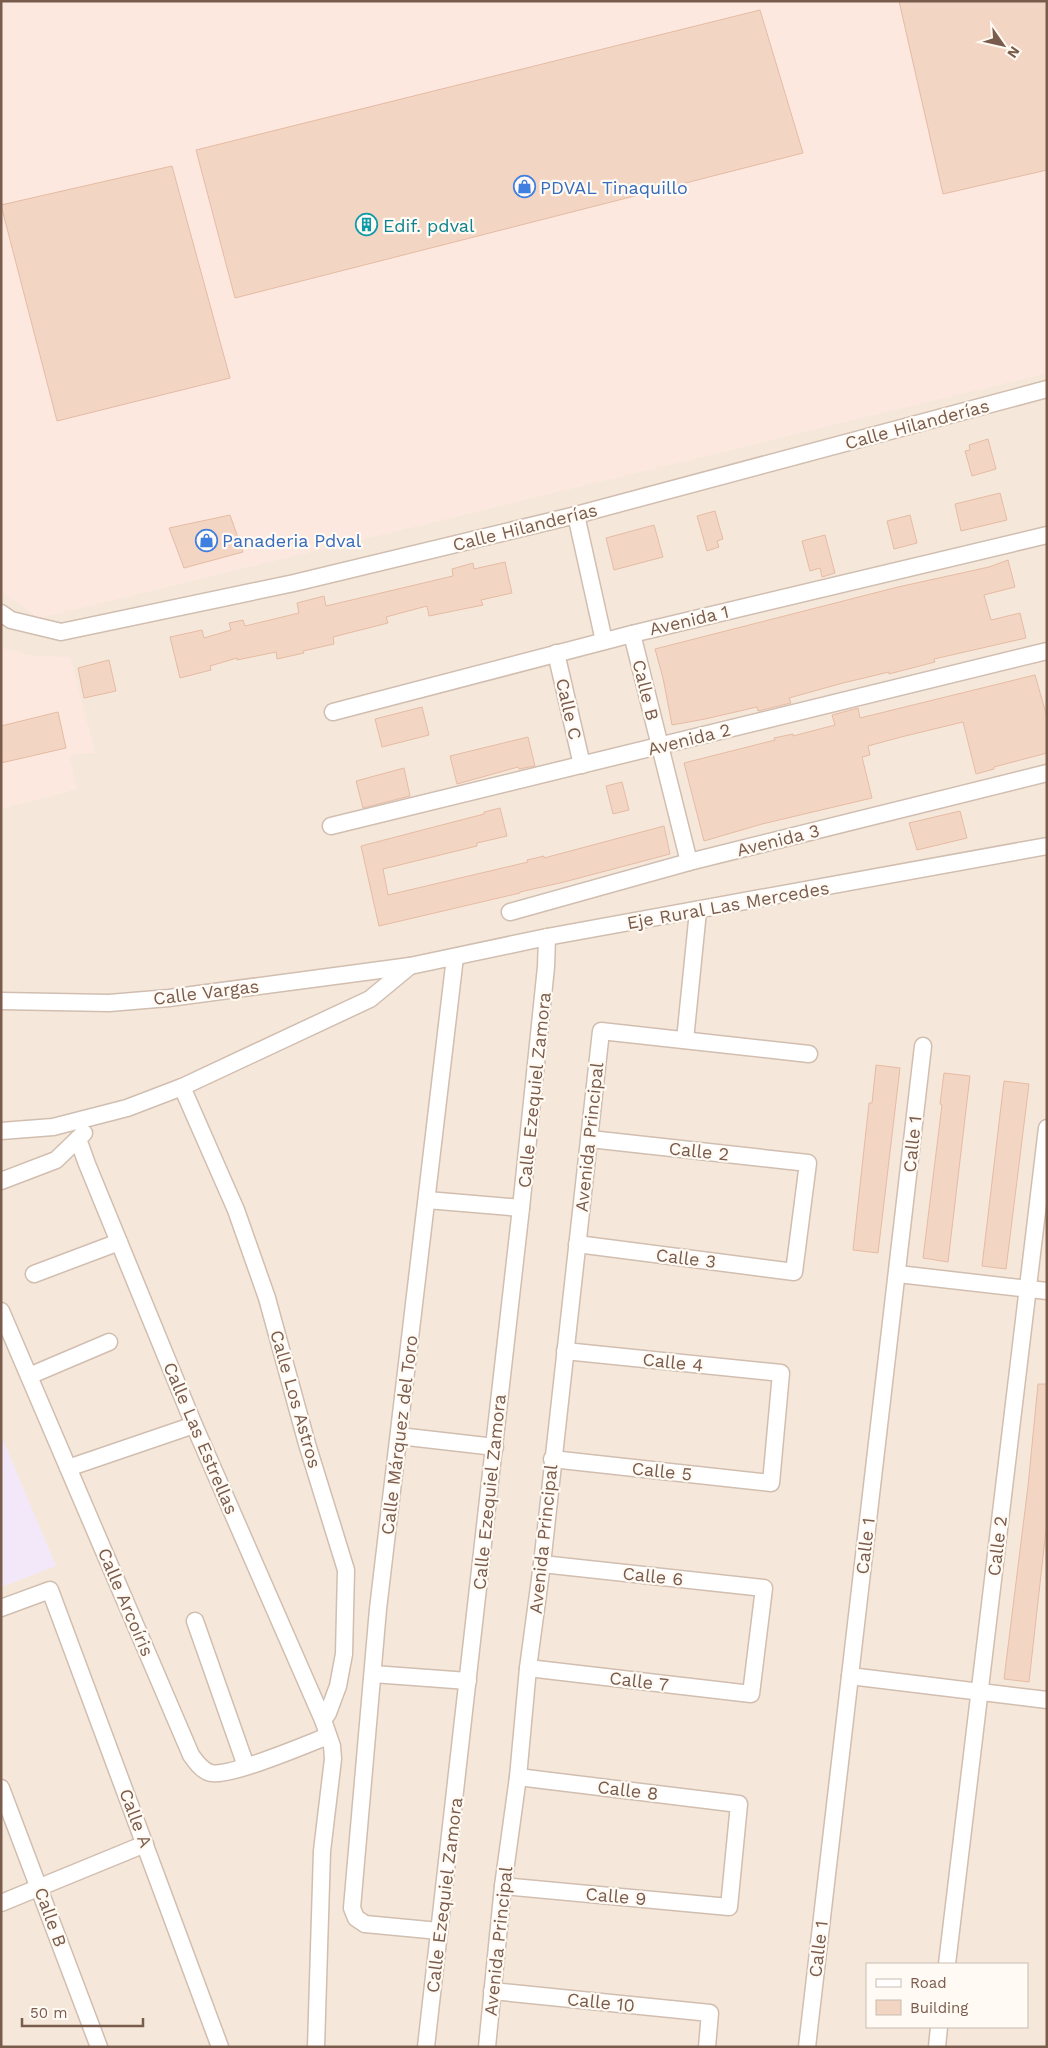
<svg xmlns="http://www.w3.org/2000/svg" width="1048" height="2048" viewBox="0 0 1048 2048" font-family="'Work Sans',sans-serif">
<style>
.residential{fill:#f5e8da;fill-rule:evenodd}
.commercial{fill:#fde8e0}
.education{fill:#f3e8fa}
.building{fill:#f3d5c3;stroke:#e6bba3}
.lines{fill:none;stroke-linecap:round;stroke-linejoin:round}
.street-casing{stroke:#d1beb0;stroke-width:19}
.street{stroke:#fff;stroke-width:16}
.labels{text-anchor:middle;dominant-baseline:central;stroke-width:4.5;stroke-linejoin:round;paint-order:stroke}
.shop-label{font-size:18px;fill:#366cbe;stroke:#fffaf3;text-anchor:start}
.culture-label{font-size:18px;fill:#0d838f;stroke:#fffaf3;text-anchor:start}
.street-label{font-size:18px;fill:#7a5c4d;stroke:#fffaf3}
</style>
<rect width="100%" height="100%" fill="#fdf6ec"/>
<!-- residential -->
<path class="residential" d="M1,1H1047V2047H1ZM867,1964H1027V2027H867Z"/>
<!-- commercial -->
<g class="commercial">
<polygon points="1,1 1047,1 1047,373 39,618 1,591"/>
<polygon points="1,648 34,656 70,657 95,753 69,755 77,789 1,809"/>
</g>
<!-- education -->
<polygon class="education" points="1,1435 56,1566 1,1587"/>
<!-- building -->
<g class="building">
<polygon points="899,1 1047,1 1047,170 943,194"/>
<polygon points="760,10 803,153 235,298 196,150"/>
<polygon points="172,166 230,378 57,421 1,205"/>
<polygon points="988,439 996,469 972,476 965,451 970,450 969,445"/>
<polygon points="1000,493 1007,520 961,531 955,504"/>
<polygon points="715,511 723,539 717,541 719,547 707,551 697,516"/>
<polygon points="230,515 243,552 184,568 169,528"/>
<polygon points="910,515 917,543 894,549 887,521"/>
<polygon points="654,525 663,557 614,570 606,538"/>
<polygon points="825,535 835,573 822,577 820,568 810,571 802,541"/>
<polygon points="1008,560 1015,587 984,595 991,620 1020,613 1026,638 934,659 935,662 889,674 889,672 843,683 789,698 791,703 758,711 757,707 705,719 672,725 663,678 655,649 898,587 989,567"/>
<polygon points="505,562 512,593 481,600 483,605 429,616 427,606 386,617 388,623 333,637 334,644 303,651 304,653 277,659 276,652 237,660 237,658 210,666 211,670 180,678 170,637 202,630 204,638 231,630 229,623 243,620 245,626 299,613 297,603 324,596 326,606 453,576 452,569 473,563 474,569"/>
<polygon points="109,660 116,691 84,698 78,668"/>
<polygon points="1035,675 1047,717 1047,753 994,767 994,769 976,774 963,722 901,737 868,746 870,755 862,757 872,798 762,824 704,841 684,763 775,740 774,738 793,734 793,736 835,725 832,715 858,708 860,718"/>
<polygon points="422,707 429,735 382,747 375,719"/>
<polygon points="58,712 66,748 1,763 1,726"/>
<polygon points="528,737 535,766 519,769 518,767 457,784 450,756"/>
<polygon points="404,768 410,796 363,808 356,781"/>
<polygon points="622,782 629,810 613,814 606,786"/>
<polygon points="500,808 507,836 477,843 477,846 383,869 388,895 528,862 527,860 544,856 544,858 664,826 670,854 564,882 520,892 520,893 379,926 361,846 484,814 484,812"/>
<polygon points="960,811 967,838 917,850 909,823"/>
<polygon points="876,1065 900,1068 878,1253 853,1250 869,1103 872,1103"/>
<polygon points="944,1073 970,1076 948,1262 923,1258 942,1105 940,1104"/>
<polygon points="1004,1081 1029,1084 1006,1269 982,1266"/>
<polygon points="1038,1384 1047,1384 1047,1521 1029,1682 1004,1679 1028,1486"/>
</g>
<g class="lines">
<defs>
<g id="street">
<polyline points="576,515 604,641"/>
<polyline points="1,613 11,620 61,632 294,583 576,515 1047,389"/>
<polyline points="632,634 689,862"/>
<polyline points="556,653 582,765"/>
<polyline points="333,712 632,634 1047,535"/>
<polyline points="331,826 1047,651"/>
<polyline points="510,912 689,862 1047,773"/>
<polyline points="1,1001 109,1003 169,998 410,966 547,937 1047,846"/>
<polyline points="685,1040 698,911"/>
<polyline points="182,1087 236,1210 267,1298 307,1444 346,1570 344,1654 338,1686 328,1713 323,1720"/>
<polyline points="1,1131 53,1127 127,1108 182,1087 370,999 410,966"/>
<polyline points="78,1139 87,1164 194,1425 323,1720 332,1746 333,1759 322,1851 316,2047"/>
<polyline points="1,1181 56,1160 84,1133"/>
<polyline points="427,1200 521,1208"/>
<polyline points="577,1244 794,1272 808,1163 590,1139"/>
<polyline points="34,1274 119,1242"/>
<polyline points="898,1274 1047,1291"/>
<path d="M1,1311L191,1755C196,1762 202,1771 211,1773C230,1777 305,1745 328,1736"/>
<polyline points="29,1376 109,1342"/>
<polyline points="399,1436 495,1447"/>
<polyline points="552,1459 771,1483 781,1373 565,1351"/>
<polyline points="68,1468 194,1425"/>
<polyline points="1,1608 50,1590 220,2047"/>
<polyline points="195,1621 246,1766"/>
<polyline points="528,1668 751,1694 764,1588 542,1564"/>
<polyline points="373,1674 468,1681"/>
<polyline points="850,1676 1047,1700"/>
<polyline points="1,1788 99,2047"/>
<polyline points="503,1886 729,1907 739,1804 518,1777"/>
<polyline points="1,1903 145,1844"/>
<polyline points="439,1931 365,1924 356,1918 352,1908 378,1609 455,957"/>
<polyline points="947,1964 1047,1128"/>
<polyline points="492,1991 710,2013 707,2047"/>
<polyline points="426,2047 521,1208 546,967 547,937"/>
<polyline points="487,2047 503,1886 518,1777 528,1668 542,1564 601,1031 809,1054"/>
<polyline points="807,2047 923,1046"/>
<polyline points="937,2047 939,2027"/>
</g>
</defs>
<!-- street casing -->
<use href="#street" class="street-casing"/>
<!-- street -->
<use href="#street" class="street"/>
</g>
<!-- icons -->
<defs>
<symbol id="shop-ring" viewBox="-11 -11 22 22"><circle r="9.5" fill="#fffaf3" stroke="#3f7fe0" stroke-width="1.5"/><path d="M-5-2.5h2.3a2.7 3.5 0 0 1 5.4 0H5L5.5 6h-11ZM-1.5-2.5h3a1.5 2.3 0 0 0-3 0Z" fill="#3f7fe0"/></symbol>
<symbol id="building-ring" viewBox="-11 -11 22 22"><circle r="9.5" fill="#fffaf3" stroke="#0f9aa8" stroke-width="1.5"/><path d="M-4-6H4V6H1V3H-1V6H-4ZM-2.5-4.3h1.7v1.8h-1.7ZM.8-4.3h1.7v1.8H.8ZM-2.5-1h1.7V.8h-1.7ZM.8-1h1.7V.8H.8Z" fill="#0f9aa8"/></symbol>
</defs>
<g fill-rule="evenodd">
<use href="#shop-ring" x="512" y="174" width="25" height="25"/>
<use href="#building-ring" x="354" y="212" width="25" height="25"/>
<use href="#shop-ring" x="194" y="528" width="25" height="25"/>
</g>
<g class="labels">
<!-- shop labels -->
<g class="shop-label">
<text x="540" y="187">PDVAL Tinaquillo</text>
<text x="222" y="540">Panaderia Pdval</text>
</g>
<!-- culture labels -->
<g class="culture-label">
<text x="383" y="225">Edif. pdval</text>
</g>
<!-- street labels -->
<g class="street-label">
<text transform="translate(917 424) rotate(-15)">Calle Hilanderías</text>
<text transform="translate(525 527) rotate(-14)">Calle Hilanderías</text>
<text transform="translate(689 620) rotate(-13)">Avenida 1</text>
<text transform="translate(646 690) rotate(76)">Calle B</text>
<text transform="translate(569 709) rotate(77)">Calle C</text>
<text transform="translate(689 739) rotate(-14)">Avenida 2</text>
<text transform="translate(778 840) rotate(-14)">Avenida 3</text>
<text transform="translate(728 905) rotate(-10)">Eje Rural Las Mercedes</text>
<text transform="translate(206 992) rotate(-7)">Calle Vargas</text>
<text transform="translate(534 1090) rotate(-84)">Calle Ezequiel Zamora</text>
<text transform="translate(589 1137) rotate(-84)">Avenida Principal</text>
<text transform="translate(912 1144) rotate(-84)">Calle 1</text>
<text transform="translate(699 1151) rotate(6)">Calle 2</text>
<text transform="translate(686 1258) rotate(7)">Calle 3</text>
<text transform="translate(673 1362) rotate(6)">Calle 4</text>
<text transform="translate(296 1399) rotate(74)">Calle Los Astros</text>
<text transform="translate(399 1435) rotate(-83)">Calle Márquez del Toro</text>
<text transform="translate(201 1438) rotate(67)">Calle Las Estrellas</text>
<text transform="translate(662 1471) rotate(6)">Calle 5</text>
<text transform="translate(489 1492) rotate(-84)">Calle Ezequiel Zamora</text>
<text transform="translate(543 1539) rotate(-84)">Avenida Principal</text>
<text transform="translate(865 1546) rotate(-83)">Calle 1</text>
<text transform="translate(997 1546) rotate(-83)">Calle 2</text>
<text transform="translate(653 1576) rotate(6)">Calle 6</text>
<text transform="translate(126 1602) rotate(67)">Calle Arcoíris</text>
<text transform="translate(639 1681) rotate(7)">Calle 7</text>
<text transform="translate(628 1790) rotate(7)">Calle 8</text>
<text transform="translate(136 1818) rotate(69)">Calle A</text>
<text transform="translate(444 1895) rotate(-83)">Calle Ezequiel Zamora</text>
<text transform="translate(616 1896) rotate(5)">Calle 9</text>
<text transform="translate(51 1917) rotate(70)">Calle B</text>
<text transform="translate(498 1941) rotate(-84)">Avenida Principal</text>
<text transform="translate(818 1949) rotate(-83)">Calle 1</text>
<text transform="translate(601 2002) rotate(6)">Calle 10</text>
</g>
</g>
<!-- border -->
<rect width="1048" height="2048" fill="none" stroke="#7a5c4d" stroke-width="5"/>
<!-- legend -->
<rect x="866" y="1963" width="162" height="65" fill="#fffaf3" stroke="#cabbb1"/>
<rect x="876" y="1979" width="25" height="8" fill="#ffffff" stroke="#cabbb1"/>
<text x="910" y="1988" font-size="15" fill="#7a5c4d">Road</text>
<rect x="876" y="2000" width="25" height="15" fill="#f3d5c3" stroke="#cabbb1"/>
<text x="910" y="2013" font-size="15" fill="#7a5c4d">Building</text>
<!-- north arrow -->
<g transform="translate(1003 45) rotate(124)" stroke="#fffaf3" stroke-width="4" paint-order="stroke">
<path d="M0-4L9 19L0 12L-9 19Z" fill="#7a5c4d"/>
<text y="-8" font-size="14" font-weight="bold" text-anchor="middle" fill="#7a5c4d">N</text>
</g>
<!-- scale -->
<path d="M22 2018v8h121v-8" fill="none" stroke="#7a5c4d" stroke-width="2.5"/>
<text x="30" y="2018" font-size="15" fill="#7a5c4d" stroke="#fffaf3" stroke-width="4" paint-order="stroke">50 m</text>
</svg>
